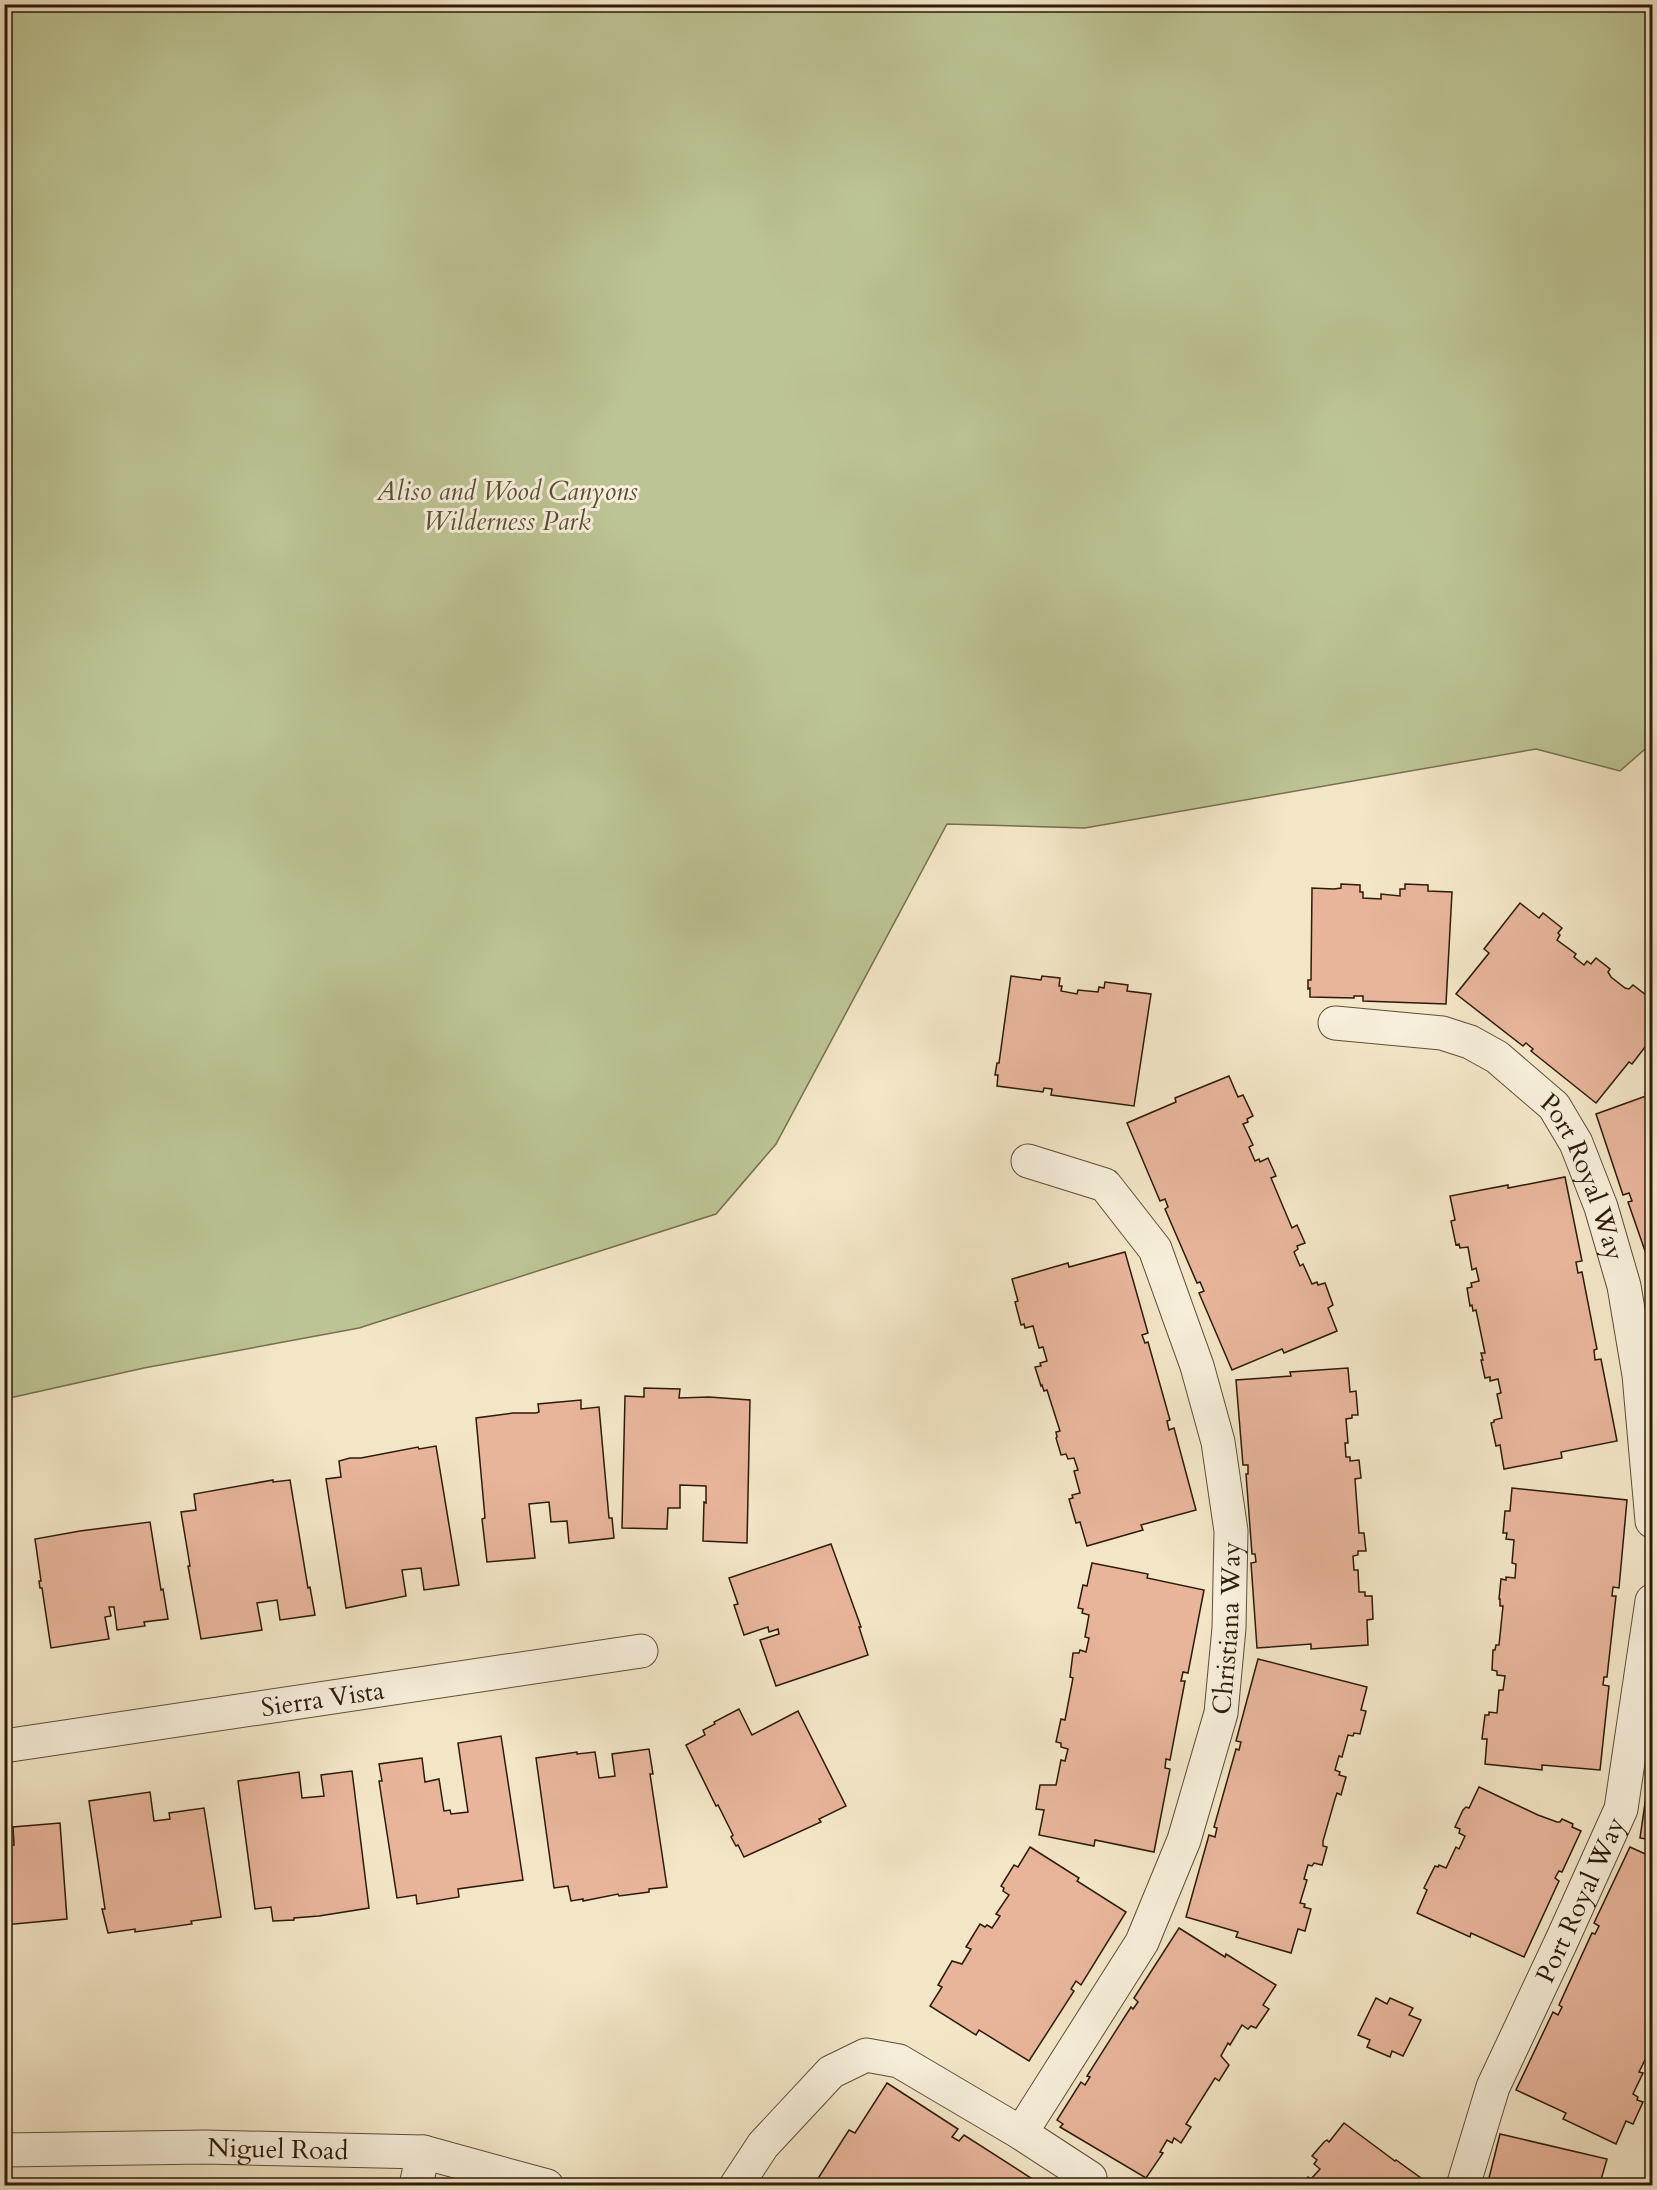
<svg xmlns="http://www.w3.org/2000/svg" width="1657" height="2190" viewBox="0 0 1657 2190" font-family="Cardo,serif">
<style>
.green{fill:#bdc494;stroke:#75704e;stroke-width:1.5}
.building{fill:#e8b59b;stroke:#2d1b09;stroke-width:1.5}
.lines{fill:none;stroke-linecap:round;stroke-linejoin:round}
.minor-casing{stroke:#5e4e38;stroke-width:35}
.minor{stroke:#f7efdb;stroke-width:33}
.labels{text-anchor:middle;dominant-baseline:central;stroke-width:6;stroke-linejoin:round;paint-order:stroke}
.park-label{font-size:26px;font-style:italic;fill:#584e33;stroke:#f7efdb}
.street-label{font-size:26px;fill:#2d1b09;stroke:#f7efdb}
</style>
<rect width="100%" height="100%" fill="#f3e6c7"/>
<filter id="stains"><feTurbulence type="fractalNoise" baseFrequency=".00333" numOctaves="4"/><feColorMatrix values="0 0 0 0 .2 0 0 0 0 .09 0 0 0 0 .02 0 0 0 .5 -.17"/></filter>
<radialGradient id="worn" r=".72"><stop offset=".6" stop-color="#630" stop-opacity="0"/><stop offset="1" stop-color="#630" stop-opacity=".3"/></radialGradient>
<!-- green -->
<polygon class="green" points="4,5 1652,5 1652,743 1620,771 1536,749 1085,828 947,824 776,1144 716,1214 359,1328 144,1368 5,1399"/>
<!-- building -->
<g class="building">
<polygon points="1341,884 1360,885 1360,892 1363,892 1363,898 1381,899 1381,894 1400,896 1400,889 1405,889 1405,884 1428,885 1428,891 1452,892 1446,1004 1363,1001 1363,996 1354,996 1354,998 1310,997 1310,988 1308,989 1308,980 1311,980 1312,888 1334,889 1341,888"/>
<polygon points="1520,903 1539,918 1543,913 1562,928 1558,933 1560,935 1557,940 1576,954 1574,957 1584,965 1587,961 1591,964 1596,958 1610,969 1608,972 1611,977 1625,988 1629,989 1633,985 1651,999 1648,1004 1652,1008 1652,1038 1632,1064 1629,1062 1596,1103 1531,1051 1533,1049 1526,1043 1523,1046 1456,994 1489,953 1484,949"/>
<polygon points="1011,976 1041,980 1042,976 1060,978 1059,986 1062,986 1061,991 1077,994 1078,990 1098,992 1099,987 1104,988 1105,982 1128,985 1127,991 1151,994 1134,1106 1051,1095 1052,1089 1044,1088 1043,1092 997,1086 998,1075 995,1075 997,1063 999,1063"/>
<polygon points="1229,1076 1238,1097 1243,1095 1253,1116 1247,1119 1248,1122 1243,1124 1253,1145 1249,1147 1255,1161 1259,1159 1260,1162 1268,1158 1276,1176 1271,1178 1292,1228 1297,1225 1305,1243 1297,1246 1298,1249 1294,1252 1300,1266 1303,1264 1312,1284 1317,1282 1318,1285 1325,1283 1333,1305 1328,1308 1337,1331 1284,1353 1282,1349 1232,1370 1199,1293 1204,1291 1200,1282 1197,1283 1165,1209 1168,1207 1165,1199 1160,1201 1127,1123 1176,1102 1175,1098"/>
<polygon points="1652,1090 1652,1271 1628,1202 1632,1201 1629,1193 1623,1195 1596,1114 1646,1096 1645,1093"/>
<polygon points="1565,1177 1582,1261 1576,1262 1578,1273 1582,1272 1597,1349 1594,1350 1595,1360 1601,1359 1617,1441 1561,1452 1562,1458 1504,1469 1500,1445 1496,1446 1491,1423 1494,1422 1494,1420 1502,1418 1497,1394 1501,1393 1498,1379 1490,1381 1490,1377 1485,1378 1481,1360 1483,1360 1481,1353 1485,1353 1476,1310 1473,1311 1472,1305 1470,1306 1467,1288 1472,1287 1471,1283 1479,1281 1476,1268 1472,1270 1468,1247 1460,1248 1459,1244 1456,1245 1451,1221 1455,1220 1450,1196 1508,1185 1508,1188"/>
<polygon points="1125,1252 1148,1333 1142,1335 1145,1343 1148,1342 1170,1420 1167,1421 1169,1430 1174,1428 1196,1510 1141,1525 1143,1530 1087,1546 1080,1522 1076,1523 1069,1499 1073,1498 1072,1495 1080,1493 1074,1471 1078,1470 1074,1458 1068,1459 1066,1454 1061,1455 1056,1438 1057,1437 1056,1432 1060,1431 1047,1390 1044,1391 1042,1385 1041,1386 1035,1367 1041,1366 1040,1363 1047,1361 1043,1347 1039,1348 1033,1326 1025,1328 1024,1324 1021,1325 1015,1302 1018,1301 1012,1279 1068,1263 1069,1267"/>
<polygon points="1348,1368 1350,1392 1356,1391 1358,1415 1352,1415 1352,1418 1346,1419 1348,1443 1345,1443 1346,1457 1350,1457 1350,1461 1359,1460 1361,1478 1355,1479 1359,1533 1364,1533 1366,1551 1358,1551 1358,1555 1353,1556 1354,1570 1358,1570 1359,1592 1365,1592 1365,1596 1372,1596 1373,1619 1367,1620 1368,1645 1311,1649 1311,1644 1257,1648 1251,1563 1256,1562 1255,1554 1252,1554 1246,1474 1248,1474 1248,1465 1243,1465 1236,1380 1291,1376 1290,1372"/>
<polygon points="644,1388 680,1389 679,1398 709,1397 750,1400 747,1543 703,1541 704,1502 706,1503 706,1486 680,1485 680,1508 668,1508 667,1529 622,1528 625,1396 644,1397"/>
<polygon points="581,1400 581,1409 599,1407 609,1518 612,1518 614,1538 569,1543 567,1521 551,1522 549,1502 529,1504 535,1558 487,1562 482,1519 485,1518 476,1418 513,1413 536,1413 539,1412 538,1404"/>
<polygon points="436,1446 459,1585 424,1590 421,1568 402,1570 406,1596 346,1608 326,1479 341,1477 339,1461 350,1458 361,1458 418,1447 419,1449"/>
<polygon points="273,1480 273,1482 290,1480 308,1588 310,1587 315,1615 280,1620 277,1600 257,1603 262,1630 201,1639 188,1566 190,1566 181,1512 196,1510 194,1494"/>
<polygon points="1512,1488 1627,1500 1619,1588 1613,1587 1612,1596 1616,1596 1607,1677 1604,1677 1603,1685 1609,1686 1600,1770 1542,1765 1542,1770 1485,1764 1487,1739 1482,1739 1485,1715 1489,1715 1489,1712 1497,1713 1499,1690 1503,1690 1505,1676 1497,1675 1497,1671 1492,1670 1493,1650 1495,1650 1496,1645 1499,1645 1503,1606 1500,1606 1500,1599 1499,1599 1501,1579 1506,1580 1506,1577 1515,1578 1516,1564 1512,1563 1514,1540 1506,1539 1507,1533 1503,1533 1505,1511 1510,1511"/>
<polygon points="150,1522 161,1590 163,1589 168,1619 144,1622 145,1626 117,1630 114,1607 109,1607 111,1616 105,1617 109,1639 51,1648 42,1588 40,1588 39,1581 41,1581 35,1539 80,1531"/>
<polygon points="831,1544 861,1627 859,1627 868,1655 776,1686 760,1640 779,1634 778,1629 769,1632 768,1627 744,1635 734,1605 738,1604 729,1578"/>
<polygon points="4,1548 8,1548 4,1591"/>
<polygon points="1092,1563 1148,1574 1147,1578 1204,1590 1188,1673 1183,1672 1181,1681 1185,1681 1170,1760 1166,1759 1165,1768 1170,1769 1154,1852 1095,1840 1094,1846 1039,1835 1044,1810 1036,1809 1040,1785 1056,1785 1061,1760 1065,1761 1068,1749 1061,1747 1061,1743 1056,1742 1061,1719 1065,1720 1073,1678 1070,1677 1073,1653 1079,1653 1080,1650 1086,1652 1089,1638 1085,1637 1089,1615 1082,1613 1083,1609 1078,1608 1083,1585 1087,1586"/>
<polygon points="1258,1659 1367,1687 1361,1710 1366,1711 1360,1734 1354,1733 1353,1736 1348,1735 1342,1757 1339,1756 1335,1770 1340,1772 1339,1775 1346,1777 1341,1795 1337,1793 1335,1799 1323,1841 1323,1846 1327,1847 1322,1865 1314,1863 1312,1866 1308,1865 1304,1879 1307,1880 1300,1903 1305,1904 1304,1907 1311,1909 1305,1931 1298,1929 1291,1953 1236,1937 1238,1932 1186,1917 1209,1835 1215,1837 1217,1828 1214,1827 1236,1749 1239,1750 1241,1742 1236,1741"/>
<polygon points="739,1709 752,1735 798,1711 846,1806 819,1819 821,1822 744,1857 738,1845 736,1846 731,1837 733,1835 718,1805 716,1806 686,1745 705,1735 703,1730 715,1724 714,1722"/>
<polygon points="501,1736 523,1880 458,1889 459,1897 417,1904 416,1895 397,1898 379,1781 382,1781 379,1764 422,1758 425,1782 439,1779 444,1811 450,1810 451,1814 468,1812 458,1743"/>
<polygon points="649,1749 653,1774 650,1774 667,1887 649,1889 649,1892 619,1896 618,1894 583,1901 583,1899 571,1901 568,1886 554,1888 536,1758 577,1752 577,1754 595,1752 599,1778 615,1776 612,1754"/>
<polygon points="1652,1755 1652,1840 1640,1838"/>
<polygon points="352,1771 369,1908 319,1916 294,1918 294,1920 273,1921 271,1907 255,1909 238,1781 299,1772 302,1798 324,1796 321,1775"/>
<polygon points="1479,1787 1538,1815 1557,1822 1560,1822 1562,1819 1573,1824 1572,1827 1581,1831 1562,1872 1559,1871 1555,1878 1559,1881 1524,1957 1471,1933 1470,1937 1417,1913 1427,1890 1424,1888 1435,1866 1438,1867 1439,1865 1446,1868 1456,1847 1459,1849 1465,1836 1459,1833 1460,1829 1455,1827 1463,1810 1466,1807 1469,1808"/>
<polygon points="150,1792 154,1821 170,1819 169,1813 204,1808 221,1917 191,1921 192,1924 135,1932 135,1929 108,1933 102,1909 105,1909 89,1801"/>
<polygon points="9,1815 11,1846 14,1845 13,1827 60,1823 67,1919 4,1925 4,1816"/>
<polygon points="1030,1847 1079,1878 1077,1881 1126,1912 1081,1985 1076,1981 1071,1989 1074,1991 1029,2061 979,2030 976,2035 930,2006 942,1987 938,1985 952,1961 962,1964 971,1949 966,1947 980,1924 985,1927 987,1925 992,1928 1000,1916 996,1914 1009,1895 1003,1891 1004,1888 1001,1886 1014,1865 1018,1867"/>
<polygon points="1630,1847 1652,1857 1652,2057 1649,2062 1645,2060 1639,2072 1643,2073 1633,2094 1638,2097 1637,2100 1643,2102 1633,2124 1626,2121 1616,2144 1563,2119 1566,2113 1516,2090 1553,2012 1558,2015 1562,2007 1559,2005 1592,1933 1595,1934 1599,1926 1594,1923"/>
<polygon points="1179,1928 1225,1957 1226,1954 1276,1985 1263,2005 1269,2009 1256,2028 1251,2026 1248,2029 1242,2025 1230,2045 1228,2043 1221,2056 1229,2065 1219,2081 1215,2078 1186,2124 1191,2127 1181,2143 1174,2138 1172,2143 1167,2140 1160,2152 1163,2153 1146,2178 1060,2127 1063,2124 1057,2120 1081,2082 1085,2085 1090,2077 1087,2076 1131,2007 1133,2009 1138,2002 1134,1998"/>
<polygon points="1376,1998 1387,2004 1390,1998 1413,2008 1409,2015 1421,2020 1403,2056 1392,2051 1390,2057 1367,2047 1370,2040 1358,2035"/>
<polygon points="887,2083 958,2129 952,2137 959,2141 964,2135 1031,2178 1028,2186 826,2186 817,2180 849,2130 855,2133"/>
<polygon points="1344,2123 1395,2161 1396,2160 1432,2186 1301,2186 1308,2177 1311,2179 1320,2169 1314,2164 1317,2160 1312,2156 1324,2142 1327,2140 1329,2142"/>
<polygon points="1500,2134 1607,2159 1600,2183 1606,2186 1487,2186"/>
</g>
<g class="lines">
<defs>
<g id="minor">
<path id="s1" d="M1335,1023L1442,1033L1470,1042L1497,1057L1554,1106L1576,1143L1601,1207L1624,1286L1639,1375L1652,1521"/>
<path id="s2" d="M4,1746L641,1651"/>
<path id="s3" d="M1021,2133L1142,1942L1184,1840L1221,1713L1229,1628L1231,1531L1218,1442L1197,1366L1155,1249L1105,1185L1028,1161"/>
<path id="s4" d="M4,2150L205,2147L423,2152L547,2186"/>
<polyline points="416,2186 423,2152"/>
<polyline points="736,2186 763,2145 831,2072 866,2055 899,2061 1021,2133 1090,2178"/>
<path id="s5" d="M1463,2186L1493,2087L1562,1940L1621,1809L1652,1601"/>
</g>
</defs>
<!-- minor casing -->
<use href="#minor" class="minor-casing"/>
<!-- minor -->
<use href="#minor" class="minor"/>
</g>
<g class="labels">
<!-- park labels -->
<g class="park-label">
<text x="507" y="491">Aliso and Wood Canyons<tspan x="507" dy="30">Wilderness Park</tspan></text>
</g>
<!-- street labels -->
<g class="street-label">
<text stroke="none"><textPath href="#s1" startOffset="320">Port Royal Way</textPath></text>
<text stroke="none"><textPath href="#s3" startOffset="554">Christiana Way</textPath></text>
<text stroke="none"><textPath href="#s2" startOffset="322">Sierra Vista</textPath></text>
<text stroke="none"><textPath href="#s5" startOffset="310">Port Royal Way</textPath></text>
<text stroke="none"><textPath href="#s4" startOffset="274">Niguel Road</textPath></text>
</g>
</g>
<!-- margin -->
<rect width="1657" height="2190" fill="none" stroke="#f3e6c7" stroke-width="24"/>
<rect x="6" y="6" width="1645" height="2178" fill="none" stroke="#2d1b09" stroke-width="3"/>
<rect x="12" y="12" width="1633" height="2166" fill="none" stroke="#2d1b09" stroke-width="1.5"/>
<rect width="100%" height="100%" filter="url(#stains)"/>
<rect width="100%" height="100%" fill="url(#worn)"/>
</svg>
